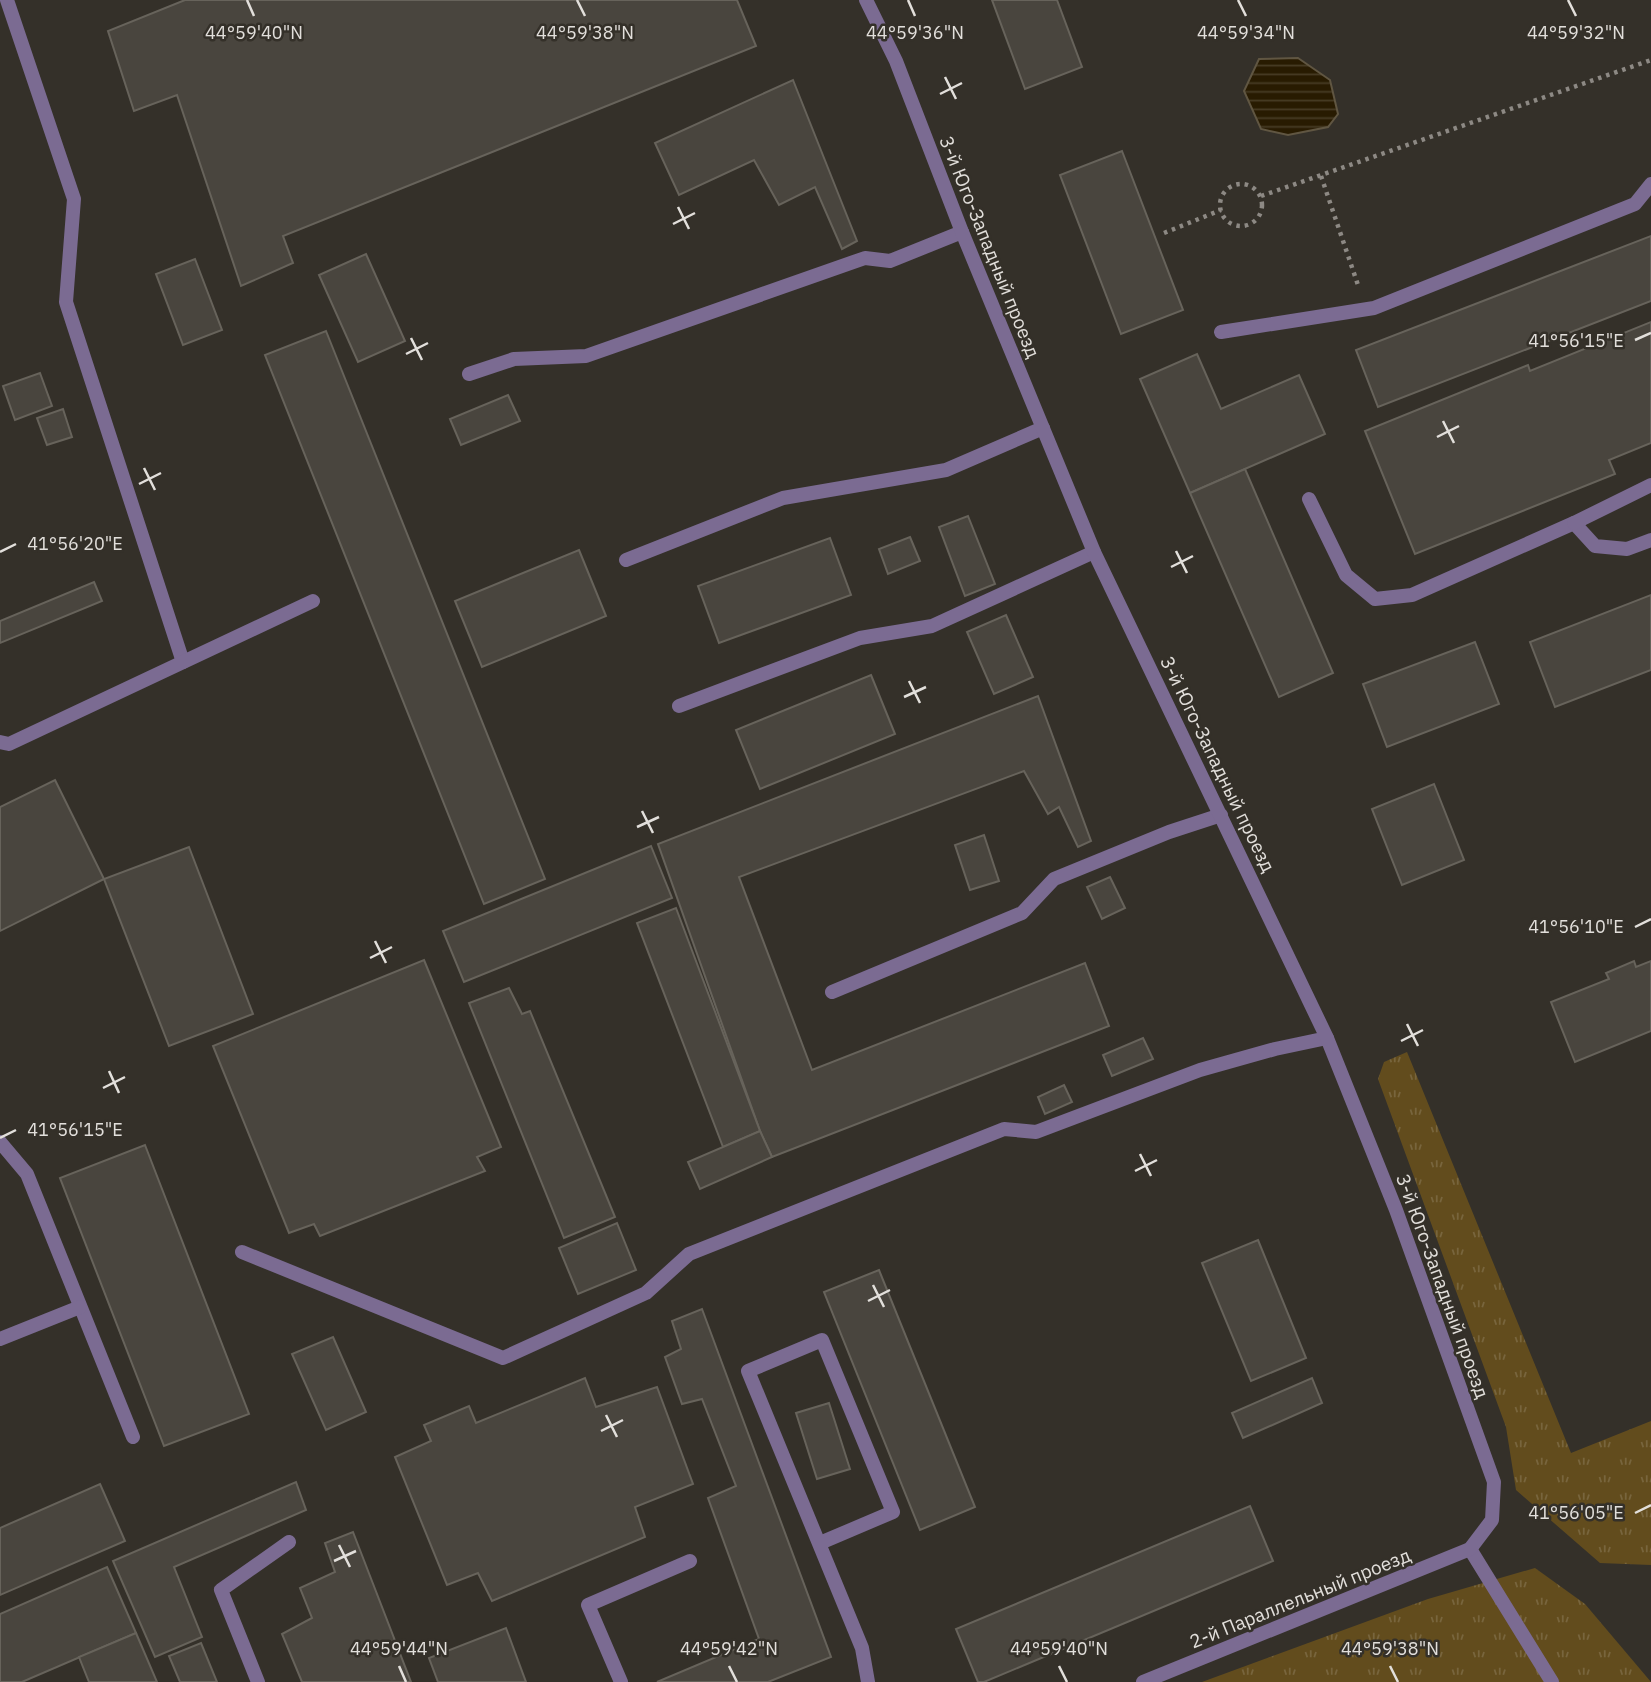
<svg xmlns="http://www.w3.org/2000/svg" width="1651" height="1682" viewBox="0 0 1651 1682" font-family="'IBM Plex Sans',sans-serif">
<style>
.grass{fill:url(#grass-tufts)}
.water{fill:url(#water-rules);stroke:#605642;stroke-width:2}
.building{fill:#49453e;stroke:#67635b;stroke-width:2}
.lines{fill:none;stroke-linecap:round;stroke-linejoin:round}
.path{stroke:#8d8984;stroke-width:4.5;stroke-dasharray:3.5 5;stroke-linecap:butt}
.lane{stroke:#7b6b92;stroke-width:14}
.street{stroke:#7b6b92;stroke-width:14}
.ticks{fill:none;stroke:#e2dfdb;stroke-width:2.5}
.labels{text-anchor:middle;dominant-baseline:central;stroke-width:5;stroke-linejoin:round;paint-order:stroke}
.street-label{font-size:19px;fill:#e2dfdb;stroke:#343029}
.ticks-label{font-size:18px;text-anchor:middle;fill:#e2dfdb;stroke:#343029;stroke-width:5;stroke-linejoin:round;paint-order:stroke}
</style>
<defs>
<pattern id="grass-tufts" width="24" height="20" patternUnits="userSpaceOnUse" patternTransform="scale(1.75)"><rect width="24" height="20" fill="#624c1d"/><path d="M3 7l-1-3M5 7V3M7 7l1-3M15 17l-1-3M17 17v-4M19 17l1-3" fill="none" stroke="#78653d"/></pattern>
<pattern id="water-rules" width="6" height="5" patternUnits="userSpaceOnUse" patternTransform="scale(1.75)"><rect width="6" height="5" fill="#281b01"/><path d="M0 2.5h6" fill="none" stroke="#473c25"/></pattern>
</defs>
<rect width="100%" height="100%" fill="#343029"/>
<!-- grass -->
<g class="grass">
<polygon points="1407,1052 1571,1453 1651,1421 1651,1565 1600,1563 1516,1490 1506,1427 1378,1079 1384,1062"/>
<polygon points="1535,1568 1585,1604 1651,1682 1202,1682 1428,1599"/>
</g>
<!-- water -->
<polygon class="water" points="1298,58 1330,80 1338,114 1328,127 1288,135 1261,129 1244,91 1259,59"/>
<!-- building -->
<g class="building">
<polygon points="185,0 737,0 756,46 283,236 293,263 241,286 177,95 134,111 108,31"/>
<polygon points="992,0 1057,0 1082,67 1025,89"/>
<polygon points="793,80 857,241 842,249 815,187 779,205 754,160 679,195 655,143"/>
<polygon points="1122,151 1183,310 1121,334 1060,175"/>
<polygon points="1651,236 1651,301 1378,407 1356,350"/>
<polygon points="366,254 405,341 358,362 319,275"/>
<polygon points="195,259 222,330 183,345 156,274"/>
<polygon points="1651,322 1651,443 1609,460 1615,474 1415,554 1365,431 1528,365 1530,371"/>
<polygon points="326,331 545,879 484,904 265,355"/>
<polygon points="1197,354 1221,409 1299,375 1325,434 1190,493 1140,379"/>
<polygon points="40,373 52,406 15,420 3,386"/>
<polygon points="508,395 520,421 461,445 450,419"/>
<polygon points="63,409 72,437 47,445 37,418"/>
<polygon points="1245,469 1333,673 1279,697 1190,493"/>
<polygon points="968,516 995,584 965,596 939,527"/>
<polygon points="910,537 920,561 888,574 879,549"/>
<polygon points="830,538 851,595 719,643 698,586"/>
<polygon points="579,550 606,616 482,667 455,601"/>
<polygon points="94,582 102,601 0,643 0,621"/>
<polygon points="1651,595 1651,670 1555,707 1530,642"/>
<polygon points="1006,615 1033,677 994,694 967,632"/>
<polygon points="1475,642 1499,704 1387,747 1363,684"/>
<polygon points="871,675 895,734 760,789 736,730"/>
<polygon points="1038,696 1091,841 1078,847 1059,807 1048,814 1024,771 739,877 812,1070 1085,963 1109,1026 772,1157 760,1131 658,844"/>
<polygon points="55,780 104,879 0,931 0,807"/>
<polygon points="1434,784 1464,860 1402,885 1372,809"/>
<polygon points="984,835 999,881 970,890 955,845"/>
<polygon points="651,846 672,898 464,982 443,931"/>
<polygon points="189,847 253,1014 169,1046 104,879"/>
<polygon points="1110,877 1125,908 1102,919 1087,887"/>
<polygon points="676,908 760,1131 723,1147 637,923"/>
<polygon points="424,960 501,1147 477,1157 485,1171 320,1236 314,1224 289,1233 213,1046"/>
<polygon points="1634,961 1636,967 1651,961 1651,1031 1575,1062 1551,1002 1609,979 1606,973"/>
<polygon points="509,988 522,1014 530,1011 615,1217 564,1238 469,1003"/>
<polygon points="1143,1038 1153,1059 1112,1076 1103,1055"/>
<polygon points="1064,1085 1072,1102 1045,1114 1038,1097"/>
<polygon points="760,1131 772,1157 700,1189 688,1162"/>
<polygon points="145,1145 249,1414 164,1446 60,1178"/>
<polygon points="617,1223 636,1270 578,1294 559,1248"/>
<polygon points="1258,1240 1306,1358 1251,1381 1202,1263"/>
<polygon points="879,1270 975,1507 920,1530 824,1292"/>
<polygon points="702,1309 831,1657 768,1682 657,1682 759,1639 708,1498 736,1486 702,1399 682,1404 665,1357 681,1349 672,1321"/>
<polygon points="333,1337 366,1412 326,1430 292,1354"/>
<polygon points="585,1378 596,1407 657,1387 693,1484 635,1507 645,1537 492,1601 478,1573 447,1585 395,1457 431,1441 424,1425 469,1406 476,1423"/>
<polygon points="1312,1378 1322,1403 1243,1438 1232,1413"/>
<polygon points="829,1403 850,1469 817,1479 796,1413"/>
<polygon points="296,1482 306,1510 174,1567 202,1637 155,1657 113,1561"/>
<polygon points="100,1484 125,1541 0,1595 0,1528"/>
<polygon points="1250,1506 1273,1561 984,1682 978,1682 956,1629"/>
<polygon points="353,1532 411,1682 302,1682 282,1634 312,1618 300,1588 335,1572 325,1543"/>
<polygon points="107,1567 136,1633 22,1682 0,1682 0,1614"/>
<polygon points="506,1628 526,1682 438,1682 429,1658"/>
<polygon points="136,1633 157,1682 89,1682 79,1657"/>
<polygon points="201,1643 217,1682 180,1682 169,1656"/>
</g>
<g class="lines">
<!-- path -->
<g class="path">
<polyline points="1321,176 1359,288"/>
<circle cx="1241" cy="205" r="21"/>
<polyline points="1261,196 1651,60"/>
<polyline points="1164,233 1221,210"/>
</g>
<!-- lane -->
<g class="lane">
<polyline points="7,0 74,199 66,302 183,662"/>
<polyline points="1221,332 1374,308 1635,204 1651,184"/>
<polyline points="469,374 514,359 586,356 865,258 890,261 962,232"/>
<polyline points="1309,499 1346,575 1375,599 1412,595 1574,523 1595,546 1627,549 1651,540"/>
<polyline points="1574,523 1651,485"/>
<polyline points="626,560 783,498 946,470 1043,428"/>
<polyline points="679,706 860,638 932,626 1094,552"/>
<polyline points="0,742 9,744 313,601"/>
<polyline points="832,992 1022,913 1054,879 1169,832 1221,815"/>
<polyline points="0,1142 27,1174 133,1437"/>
<polyline points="242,1252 503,1358 646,1293 689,1254 1004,1129 1036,1132 1200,1070 1275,1049 1327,1038"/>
<polyline points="0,1339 80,1307"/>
<polyline points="820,1543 893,1512 822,1340 748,1371 862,1648 868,1682"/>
<polyline points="1470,1549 1552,1682"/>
<polyline points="258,1682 221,1590 289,1542"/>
<polyline points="621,1682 588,1605 690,1561"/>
</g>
<!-- street -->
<polyline class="street" points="866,0 896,61 962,232 1094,552 1327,1038 1396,1210 1494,1482 1492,1520 1470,1549 1143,1682"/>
</g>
<!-- ticks -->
<path class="ticks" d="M247,0L254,16M577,0L585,16M908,0L915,16M1238,0L1246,16M1568,0L1576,16M945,77L956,99M940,94L962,83M678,207L689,229M673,224L695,213M411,338L422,360M1635,340L1651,333M406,354L428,343M1443,421L1454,443M1437,437L1459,426M144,468L155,490M139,484L161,473M1176,551L1187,573M0,552L16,544M1171,567L1193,556M909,681L920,703M904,697L926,687M642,811L653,833M637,827L659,817M1635,927L1651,919M375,941L386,963M370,958L392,947M1407,1024L1418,1046M1401,1041L1423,1030M109,1071L119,1093M103,1088L125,1077M0,1138L16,1130M1140,1154L1151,1176M1135,1171L1157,1160M873,1285L884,1307M868,1301L890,1290M606,1415L617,1437M601,1431L623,1420M1635,1513L1651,1505M339,1545L350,1567M334,1561L356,1551M399,1666L406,1682M729,1666L737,1682M1059,1666L1067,1682M1390,1666L1398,1682"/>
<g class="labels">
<!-- street labels -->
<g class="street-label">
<text transform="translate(990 247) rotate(68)">3-й Юго-Западный проезд</text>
<text transform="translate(1218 764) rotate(64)">3-й Юго-Западный проезд</text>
<text transform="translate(1443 1286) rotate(70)">3-й Юго-Западный проезд</text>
<text transform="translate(1300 1598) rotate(-22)">2-й Параллельный проезд</text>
</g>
</g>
<g class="ticks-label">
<text x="254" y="39">44°59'40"N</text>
<text x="585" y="39">44°59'38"N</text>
<text x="915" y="39">44°59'36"N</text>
<text x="1246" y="39">44°59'34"N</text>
<text x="1576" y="39">44°59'32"N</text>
<text x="1576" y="347">41°56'15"E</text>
<text x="75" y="550">41°56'20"E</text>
<text x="1576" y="933">41°56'10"E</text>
<text x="75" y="1136">41°56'15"E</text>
<text x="1576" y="1519">41°56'05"E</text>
<text x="399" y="1655">44°59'44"N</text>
<text x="729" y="1655">44°59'42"N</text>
<text x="1059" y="1655">44°59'40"N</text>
<text x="1390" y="1655">44°59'38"N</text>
</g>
</svg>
